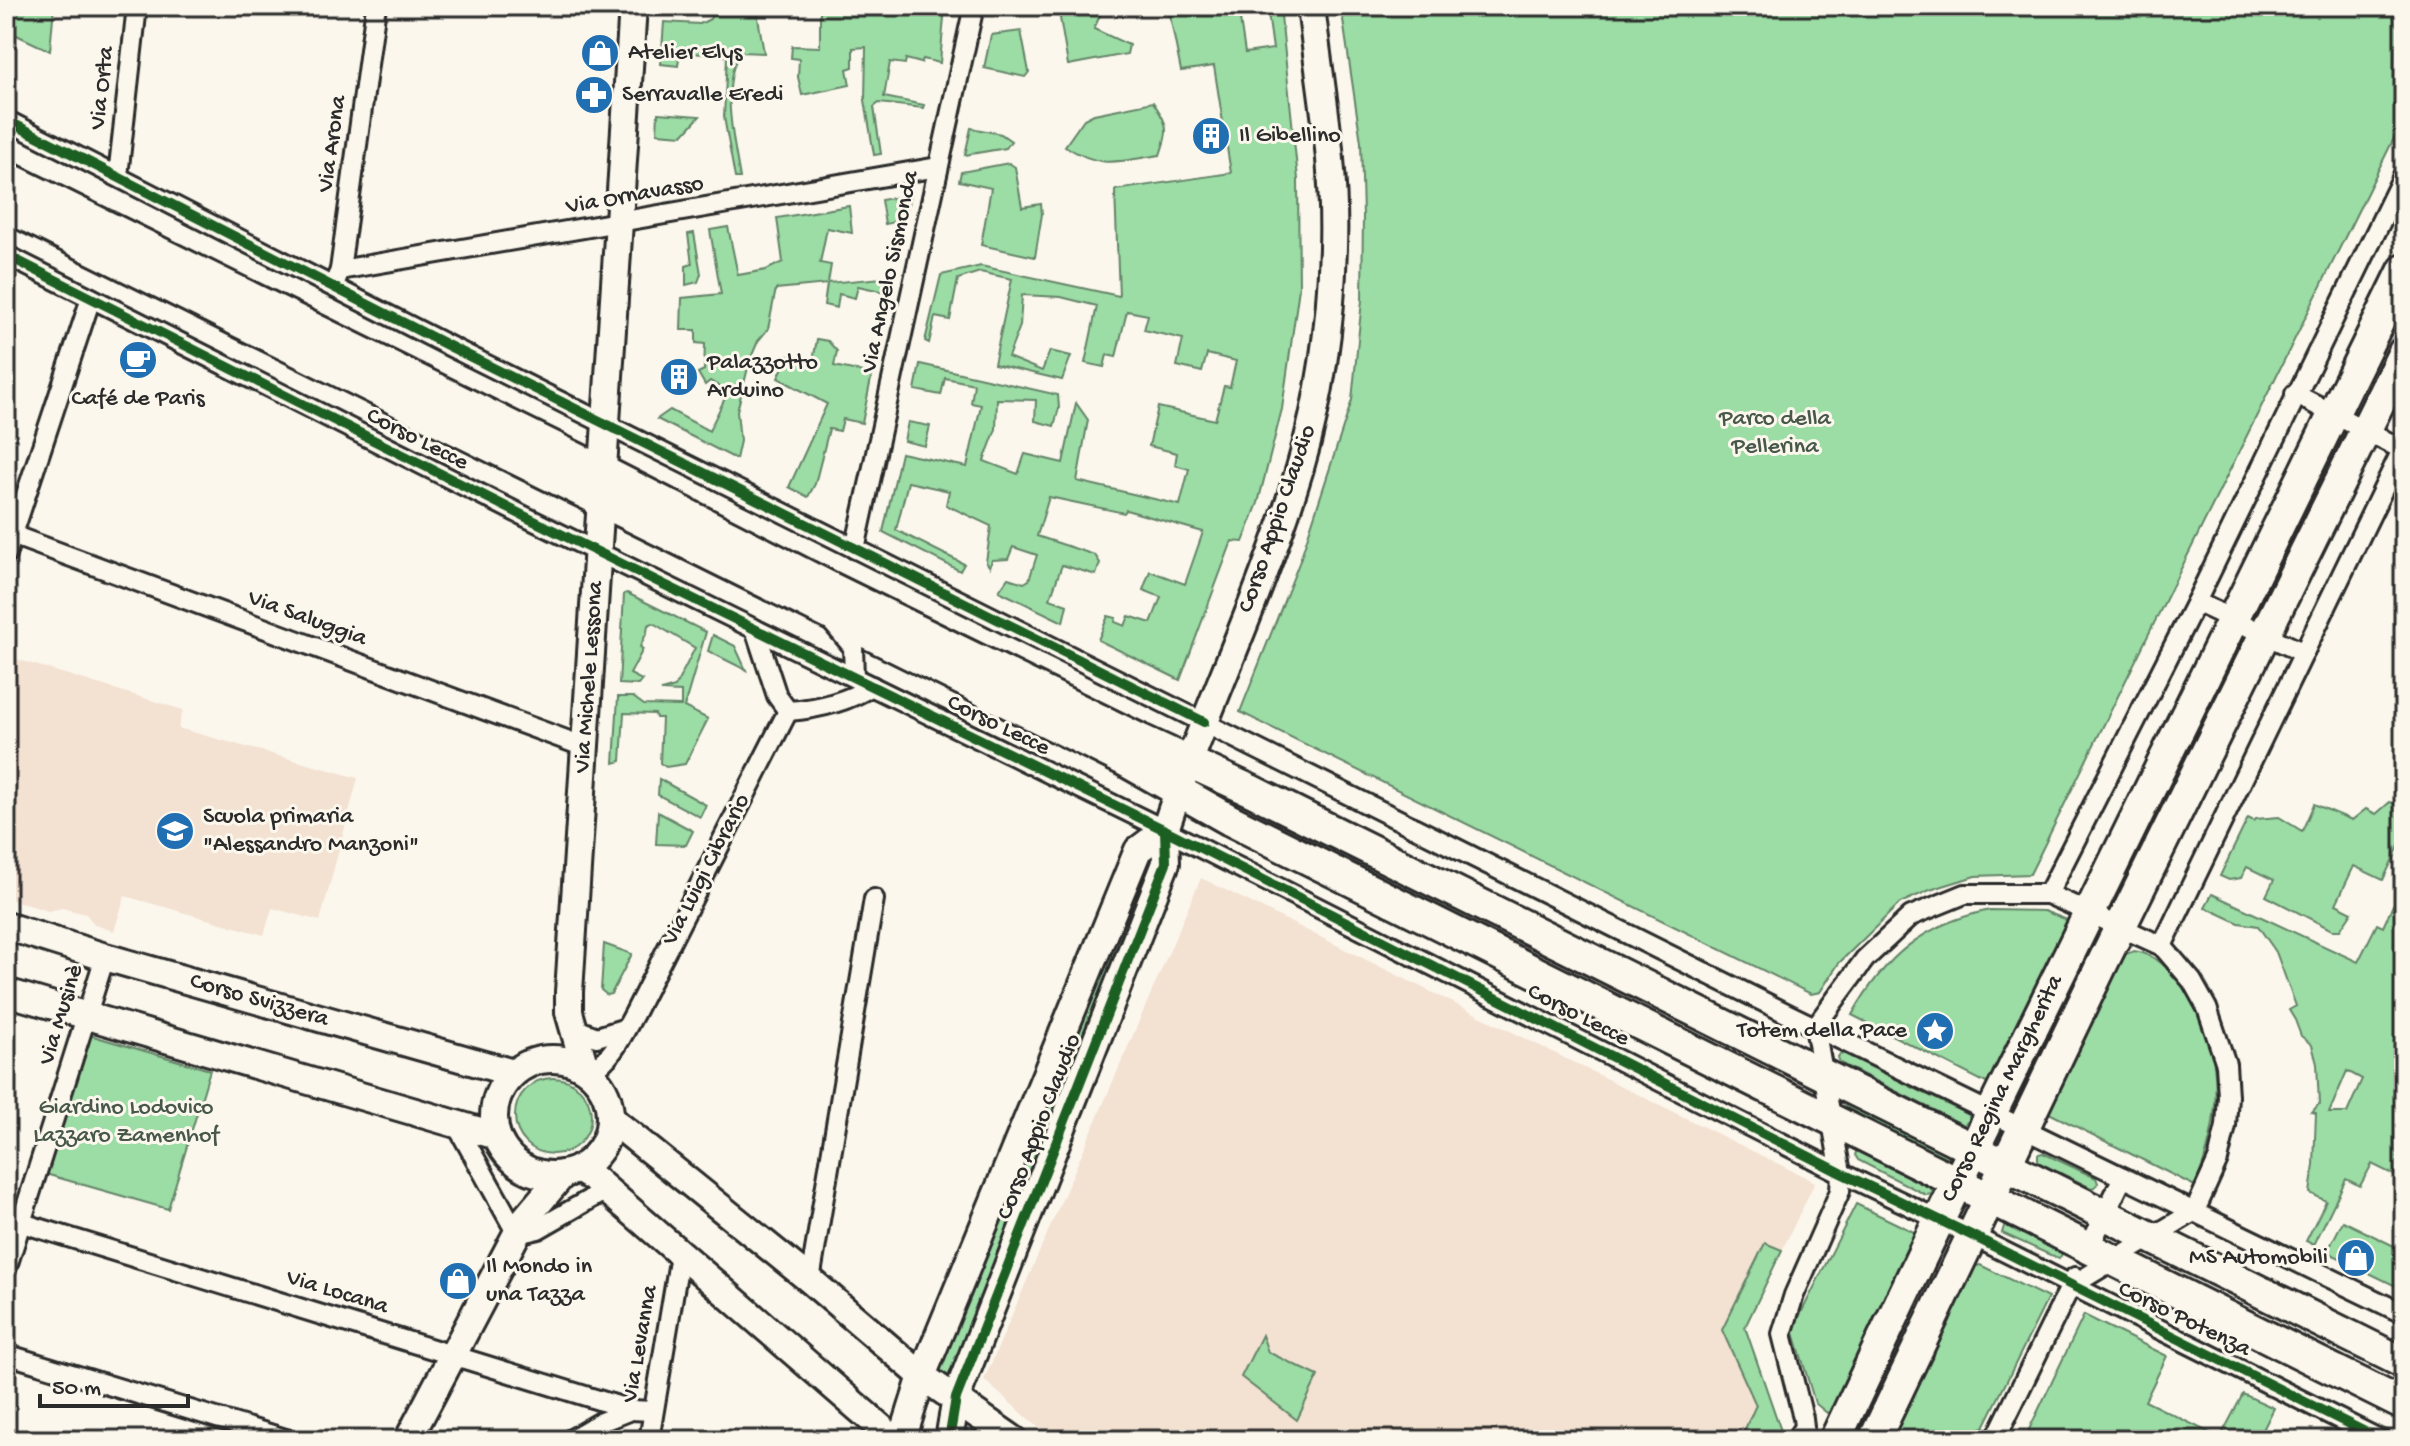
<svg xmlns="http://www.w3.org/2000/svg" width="2410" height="1446" viewBox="0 0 2410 1446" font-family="'Gochi Hand',sans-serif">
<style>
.built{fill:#f3e1d2}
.green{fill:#9cdca5;stroke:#648468;stroke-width:2;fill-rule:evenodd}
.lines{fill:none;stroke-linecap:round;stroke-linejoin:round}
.street-casing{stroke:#2b2b2b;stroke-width:24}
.secondary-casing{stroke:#2b2b2b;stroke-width:32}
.primary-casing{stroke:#2b2b2b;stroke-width:36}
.street{stroke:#fbf7ec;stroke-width:18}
.secondary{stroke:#fbf7ec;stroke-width:26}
.primary{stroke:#fbf7ec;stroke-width:30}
.cycleway-casing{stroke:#fbf7ec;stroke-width:15}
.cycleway{stroke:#1b5e20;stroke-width:10}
.labels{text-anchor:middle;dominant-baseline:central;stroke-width:6;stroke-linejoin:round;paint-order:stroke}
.poi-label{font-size:24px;fill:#2b2b2b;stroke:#fbf7ec;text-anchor:start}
.street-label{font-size:24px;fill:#2b2b2b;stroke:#fbf7ec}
.park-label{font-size:24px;fill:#47574a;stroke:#fbf7ec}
</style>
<rect width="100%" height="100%" fill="#fbf7ec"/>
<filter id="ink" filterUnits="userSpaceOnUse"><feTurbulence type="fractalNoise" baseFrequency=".0125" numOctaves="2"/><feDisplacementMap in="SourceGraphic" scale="16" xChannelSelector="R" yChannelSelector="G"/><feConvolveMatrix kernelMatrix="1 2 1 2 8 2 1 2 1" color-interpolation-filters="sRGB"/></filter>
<g filter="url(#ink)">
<!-- built -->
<g class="built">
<polygon points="6,656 183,710 178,728 358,778 320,921 272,908 264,935 125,896 114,931 95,925 86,914 62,908 48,911 6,898"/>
<polygon points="1201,878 1815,1182 1745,1327 1781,1431 1776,1440 1053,1440 984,1380"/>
</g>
<!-- green -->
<g class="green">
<polygon points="6,6 54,6 50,51 6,30"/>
<path d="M715,6H756L764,53L740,52C720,86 734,141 740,178H735L724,117L727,56L680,52L678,66L661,64L664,22L700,24L710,19Z"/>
<polygon points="820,6 945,6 940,63 923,59 921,63 906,59 905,64 890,62 884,97 924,105 923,108 879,103 874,107 881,154 874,155 865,100 866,47 853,48 853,67 847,69 850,85 802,95 798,77 799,59 791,58 792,46 820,47"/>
<polygon points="1048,6 1104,6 1094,29 1129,45 1127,54 1068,65 1059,12 1046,13"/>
<polygon points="1168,6 1238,6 1245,53 1273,49 1267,6 1280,6 1298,179 1299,288 1282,409 1258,503 1243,542 1232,541 1180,680 1098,640 1108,616 1116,618 1115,622 1125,626 1129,616 1151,623 1161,597 1143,590 1150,571 1185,584 1203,532 1126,510 1124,513 1049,497 1037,536 1095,555 1100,563 1096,575 1062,565 1050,599 1067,605 1063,622 999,591 1008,578 1024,583 1029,580 1037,555 1013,547 1008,559 992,560 990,567 986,562 991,526 946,505 949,491 908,482 896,530 964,564 960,571 883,532 901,453 967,467 981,405 971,403 974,384 945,378 941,395 915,390 920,364 1058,395 1059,408 1054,426 1035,421 1036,400 997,399 996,429 984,461 1018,474 1025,454 1063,463 1076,403 1088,420 1077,481 1180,505 1189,469 1175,465 1177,453 1149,446 1158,407 1215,420 1224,386 1230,387 1236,361 1207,354 1202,372 1177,366 1183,339 1144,330 1148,315 1127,311 1116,357 1107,355 1104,367 1085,363 1097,306 1061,297 1022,295 1020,326 1008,357 1042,371 1050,351 1071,356 1062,380 994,364 1012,279 980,272 958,279 950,320 935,317 929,343 925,341 941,275 981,266 1119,296 1115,190 1231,173 1214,66 1181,71"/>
<polygon points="1341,6 2404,6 2404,118 2030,874 1975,876 1930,890 1900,903 1839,963 1820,992 1811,994 1240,712 1299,563 1352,400 1362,300 1363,216 1361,142"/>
<polygon points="1021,31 1029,72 1025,77 984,68 991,35"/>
<path d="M1153,102C1169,126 1169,128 1160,155C1119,161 1102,170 1065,146L1084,119L1094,114Z"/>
<polygon points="658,113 700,116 683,135 657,133"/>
<polygon points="971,128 1001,134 1011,141 1006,148 965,155"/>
<polygon points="1009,163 1015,167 1022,207 1041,204 1042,214 1035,257 981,245 991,188 959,181 961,172"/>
<polygon points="910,195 905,220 885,224 881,200"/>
<polygon points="849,206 852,233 827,228 820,263 831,265 828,283 893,277 890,293 858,286 855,298 839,294 837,308 824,305 827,284 776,289 768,329 758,341 750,360 737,411 740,441 736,459 657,419 670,410 709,431 728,392 710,381 705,385 698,373 704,370 705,344 696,343 696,330 681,330 682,298 721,294 710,230 728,227 738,275 766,270 783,262 777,218"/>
<polygon points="694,233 701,274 698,282 686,285 686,266 692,264 688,234"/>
<polygon points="817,339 828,341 837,351 834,366 872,374 862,423 843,419 840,431 829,429 815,484 808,497 789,487 827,404 778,378 788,356 812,366"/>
<polygon points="908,422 930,426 925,446 904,441"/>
<polygon points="627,593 706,632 684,707 708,719 685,764 666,767 660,763 662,718 656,718 655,714 624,713 621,761 614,763 618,697 633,697 644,705 681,706 681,692 661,691 675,687 695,648 653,623 648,625 647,632 640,647 643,649 630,674 642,680 638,685 619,684 624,594"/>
<polygon points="713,635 735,646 746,670 708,651"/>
<polygon points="659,779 706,805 700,817 658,795"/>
<polygon points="2390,802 2404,808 2404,836 2383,880 2354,866 2336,904 2352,912 2340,930 2332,930 2266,896 2274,880 2247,867 2241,878 2229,880 2220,876 2248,818 2254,821 2256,819 2279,817 2302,831 2314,804 2352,820 2366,809 2376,814"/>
<polygon points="658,812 693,831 686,845 656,844"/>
<polygon points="1151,841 1158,844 1108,968 1109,991 952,1378 937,1372"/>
<path d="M2212,894L2358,962L2377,924L2383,927L2393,905L2404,911C2404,928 2398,945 2404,961V1180L2372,1164L2360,1186L2346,1179L2314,1245L2306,1241L2326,1201L2310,1193L2314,1165L2316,1113L2312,1112L2319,1104L2317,1064L2312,1045L2301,1036L2295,1020L2289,1010L2296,1006L2276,952L2258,926L2239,923L2205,907ZM2347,1071L2362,1079L2347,1113H2329Z"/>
<path d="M1990,910L2044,911L2065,919L2067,924L1990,1085L1852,1015C1885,956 1923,924 1990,910Z"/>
<polygon points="604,944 632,954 611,994 607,995 601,990"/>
<path d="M2134,951C2156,954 2169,969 2182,986C2227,1046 2222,1120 2195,1186L2047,1112L2123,955Z"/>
<polygon points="86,1034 210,1070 168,1209 42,1173"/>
<polygon points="1840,1054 1845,1054 1969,1115 1969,1121 1963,1125 1840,1063 1838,1057"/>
<circle cx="553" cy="1116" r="38"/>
<polygon points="1845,1104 1949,1153 1950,1157 1946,1158 1846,1108"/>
<polygon points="1857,1150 1933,1185 1932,1194 1926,1195 1858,1160 1855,1155"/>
<polygon points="2043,1153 2096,1178 2098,1183 2095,1187 2091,1188 2038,1162 2038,1154"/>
<polygon points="1856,1204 1918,1234 1835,1407 1827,1413 1815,1403 1793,1329"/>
<polygon points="2343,1221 2400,1249 2404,1244 2404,1290 2363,1270 2362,1265 2352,1260 2348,1262 2327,1252"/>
<polygon points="2005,1223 2061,1249 2062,1254 2059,1259 2002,1233"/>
<polygon points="1765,1243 1782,1250 1745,1327 1781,1431 1776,1440 1740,1440 1756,1405 1722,1330"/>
<polygon points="1980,1265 2048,1298 1984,1427 1946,1440 1892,1440 1973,1267"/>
<polygon points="2084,1315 2167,1356 2145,1401 2220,1438 2243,1394 2274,1408 2258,1440 2125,1440 2104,1430 2099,1440 2024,1440"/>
<polygon points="1262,1335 1268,1352 1318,1376 1297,1420 1241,1377"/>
</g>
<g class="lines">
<defs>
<g id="street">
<polyline points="6,120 449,346 1788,1014 2404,1314"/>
<polyline points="118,176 137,6"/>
<polyline points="6,255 526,517 1165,830 1841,1173 1971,1235 2381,1440"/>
<polyline points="340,270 938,167"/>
<polyline points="336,280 340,270 376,6"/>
<polyline points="2295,394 2403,450"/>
<polyline points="12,535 585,747"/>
<polyline points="855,549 974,6"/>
<polyline points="6,555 91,298"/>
<polyline points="2196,602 2304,653"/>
<polyline points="831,621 853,647 854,677"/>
<polyline points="755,629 777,696 788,711"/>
<path d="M788,711C817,709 847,702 872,686"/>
<polyline points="2048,894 2196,602 2404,174"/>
<polyline points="2162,946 2404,446"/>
<polyline points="573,1028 597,1037 626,1028"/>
<path d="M590,1072C613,1058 622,1036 634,1014L788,711"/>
<polyline points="456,1124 517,1234 538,1229 606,1190"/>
<polyline points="6,1218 631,1410 653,1411"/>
<polyline points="2086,1254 2123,1177"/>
<polyline points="6,1270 105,957"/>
<polyline points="810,1280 874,899"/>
<polyline points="6,1354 289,1440"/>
<polyline points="570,1440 601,1422 631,1410"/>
<polyline points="649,1440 680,1255"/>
<polyline points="1795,1440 1804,1427 1803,1418 1782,1334 1794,1295 1840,1191 1841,1173 1815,1027 1865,959 1911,916 1965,894 2048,894 2162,946 2192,981 2207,1008 2226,1064 2228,1096 2226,1126 2218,1160 2195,1211 2071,1286"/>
<polyline points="1995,1440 2075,1277"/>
</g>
<g id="secondary">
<polyline points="6,926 105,957 513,1073"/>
<polyline points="6,992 497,1136"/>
<circle cx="552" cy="1117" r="58"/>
<polyline points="585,1068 569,1012 569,992 633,6"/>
<polyline points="611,1119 810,1280 922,1376 1014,1440"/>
<polyline points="578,1169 593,1178 895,1440"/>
<polyline points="408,1440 524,1220 563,1174"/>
<polyline points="902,1440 922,1376 1138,850 1165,830"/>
<path d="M949,1440L956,1398L1166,863L1165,830L1178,791C1218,684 1267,578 1300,468C1321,397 1331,321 1333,247C1336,166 1320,86 1311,6"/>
</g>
<g id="primary">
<polyline points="6,177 604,472 831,588 1141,740 1252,791 2404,1363"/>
<polyline points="6,206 1122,759 1230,820 2404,1405"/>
<polyline points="1835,1440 1939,1220 2404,270"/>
<polyline points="1874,1440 2104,960 2404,352"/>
</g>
</defs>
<!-- street casing -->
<use href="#street" class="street-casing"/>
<!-- secondary casing -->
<use href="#secondary" class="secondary-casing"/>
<!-- primary casing -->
<use href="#primary" class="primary-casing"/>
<!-- street -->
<use href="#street" class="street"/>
<!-- secondary -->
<use href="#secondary" class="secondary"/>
<!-- primary -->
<use href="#primary" class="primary"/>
<defs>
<g id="cycleway">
<polyline points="6,120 449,346 1204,722"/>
<polyline points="6,255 526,517 1165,830 1841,1173 1971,1235 2381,1440"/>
<polyline points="949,1440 956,1398 1166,863 1165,830"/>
</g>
</defs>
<!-- cycleway casing -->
<use href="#cycleway" class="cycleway-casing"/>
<!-- cycleway -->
<use href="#cycleway" class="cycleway"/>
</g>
</g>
<!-- icons -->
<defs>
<symbol id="shop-disc" viewBox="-11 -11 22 22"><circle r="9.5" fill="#1f6fb2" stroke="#fbf7ec"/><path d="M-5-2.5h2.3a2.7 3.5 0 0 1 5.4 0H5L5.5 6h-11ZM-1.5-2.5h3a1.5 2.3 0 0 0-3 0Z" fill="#fff"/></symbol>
<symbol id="pharmacy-disc" viewBox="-11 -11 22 22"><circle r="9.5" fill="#1f6fb2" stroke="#fbf7ec"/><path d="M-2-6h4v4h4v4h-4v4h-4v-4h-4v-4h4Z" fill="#fff"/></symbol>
<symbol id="building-disc" viewBox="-11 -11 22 22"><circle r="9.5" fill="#1f6fb2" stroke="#fbf7ec"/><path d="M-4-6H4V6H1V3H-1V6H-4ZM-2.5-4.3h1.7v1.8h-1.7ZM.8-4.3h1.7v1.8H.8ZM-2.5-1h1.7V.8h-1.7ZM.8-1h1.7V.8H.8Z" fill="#fff"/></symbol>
<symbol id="cafe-disc" viewBox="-11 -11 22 22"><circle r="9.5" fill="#1f6fb2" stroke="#fbf7ec"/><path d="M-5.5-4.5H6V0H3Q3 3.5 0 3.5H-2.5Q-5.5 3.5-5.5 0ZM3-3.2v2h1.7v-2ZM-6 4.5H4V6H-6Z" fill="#fff"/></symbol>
<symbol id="school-disc" viewBox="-11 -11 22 22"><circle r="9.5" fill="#1f6fb2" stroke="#fbf7ec"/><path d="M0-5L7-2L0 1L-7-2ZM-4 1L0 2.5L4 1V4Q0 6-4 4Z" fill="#fff"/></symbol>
<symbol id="sight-disc" viewBox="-11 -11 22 22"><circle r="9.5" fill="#1f6fb2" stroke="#fbf7ec"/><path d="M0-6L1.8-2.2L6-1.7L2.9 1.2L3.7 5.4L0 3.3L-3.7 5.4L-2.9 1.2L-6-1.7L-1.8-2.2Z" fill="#fff"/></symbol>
</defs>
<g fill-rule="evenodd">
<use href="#shop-disc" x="578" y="31" width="44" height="44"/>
<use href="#pharmacy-disc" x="572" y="73" width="44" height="44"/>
<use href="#building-disc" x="1189" y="114" width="44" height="44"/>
<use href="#cafe-disc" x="116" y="338" width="44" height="44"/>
<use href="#building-disc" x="657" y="355" width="44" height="44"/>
<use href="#school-disc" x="153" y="809" width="44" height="44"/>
<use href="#sight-disc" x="1913" y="1009" width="44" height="44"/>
<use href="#shop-disc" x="2334" y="1236" width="44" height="44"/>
<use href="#shop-disc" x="436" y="1259" width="44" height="44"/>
</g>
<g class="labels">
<!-- poi labels -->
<g class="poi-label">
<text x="628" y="53">Atelier Elys</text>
<text x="622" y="95">Serravalle Eredi</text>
<text x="1239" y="136">Il Gibellino</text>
<text x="707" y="363">Palazzotto<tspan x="707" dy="28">Arduino</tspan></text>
<text x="138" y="399" text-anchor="middle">Café de Paris</text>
<text x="203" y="817">Scuola primaria<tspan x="203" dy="28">"Alessandro Manzoni"</tspan></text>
<text x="1907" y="1031" text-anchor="end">Totem della Pace</text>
<text x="2328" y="1258" text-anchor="end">MS Automobili</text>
<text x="486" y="1267">Il Mondo in<tspan x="486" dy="28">una Tazza</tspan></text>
</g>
<!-- street labels -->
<g class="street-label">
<text transform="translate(103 88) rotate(-84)">Via Orta</text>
<text transform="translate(333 144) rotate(-82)">Via Arona</text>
<text transform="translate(635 196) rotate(-10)">Via Ornavasso</text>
<text transform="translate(891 272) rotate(-78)">Via Angelo Sismonda</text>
<text transform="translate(417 440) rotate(27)">Corso Lecce</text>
<text transform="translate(1278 519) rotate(-71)">Corso Appio Claudio</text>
<text transform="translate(307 619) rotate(20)">Via Saluggia</text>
<text transform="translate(590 677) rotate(-86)">Via Michele Lessona</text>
<text transform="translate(998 726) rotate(26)">Corso Lecce</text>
<text transform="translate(707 870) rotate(-63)">Via Luigi Cibrario</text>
<text transform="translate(259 1001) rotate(16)">Corso Svizzera</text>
<text transform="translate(62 1015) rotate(-73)">Via Musinè</text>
<text transform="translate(1578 1016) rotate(27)">Corso Lecce</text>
<text transform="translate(2003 1089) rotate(-64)">Corso Regina Margherita</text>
<text transform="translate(1040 1127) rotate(-69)">Corso Appio Claudio</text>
<text transform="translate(337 1293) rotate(17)">Via Locana</text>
<text transform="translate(2184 1320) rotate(26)">Corso Potenza</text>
<text transform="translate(641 1344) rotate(-80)">Via Levanna</text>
</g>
<!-- park labels -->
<g class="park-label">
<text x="1775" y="419">Parco della<tspan x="1775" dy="28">Pellerina</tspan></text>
<text x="126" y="1108">Giardino Lodovico<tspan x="126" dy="28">Lazzaro Zamenhof</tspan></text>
</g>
</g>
<!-- margin -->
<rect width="2410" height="1446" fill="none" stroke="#fbf7ec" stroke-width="32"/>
<rect x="16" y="16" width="2378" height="1414" fill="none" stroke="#2b2b2b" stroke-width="3" filter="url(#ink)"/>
<!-- scale -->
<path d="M40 1394v12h148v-12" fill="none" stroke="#2b2b2b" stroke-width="4"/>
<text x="52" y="1394" font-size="24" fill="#2b2b2b" stroke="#fbf7ec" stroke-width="6" paint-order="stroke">50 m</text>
</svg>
